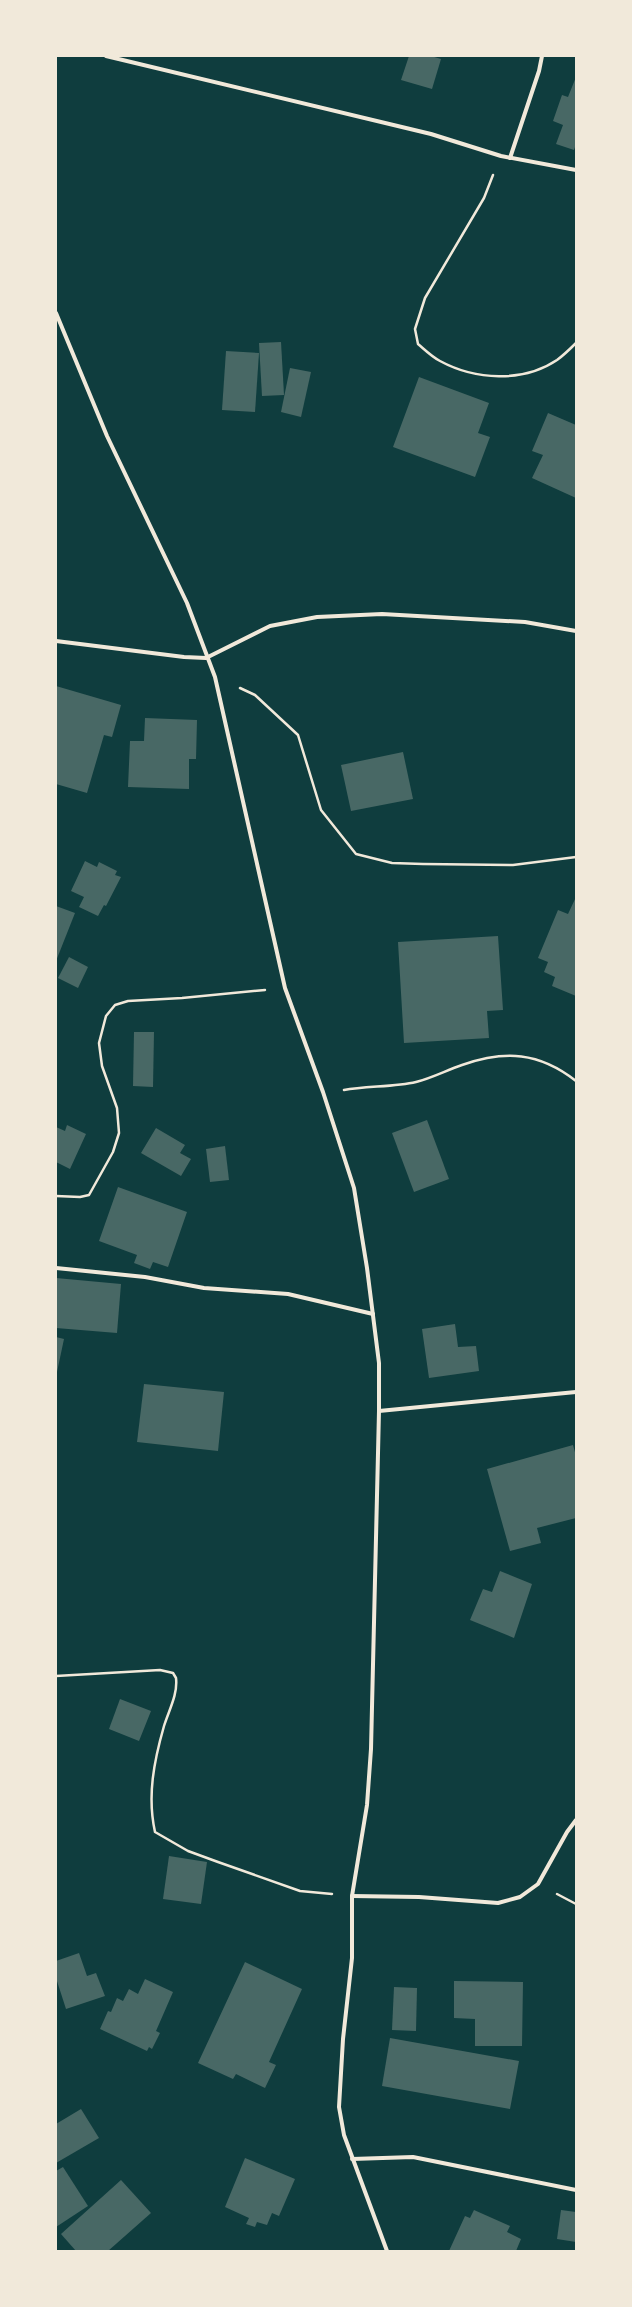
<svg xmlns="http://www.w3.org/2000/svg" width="632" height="2307" viewBox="0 0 632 2307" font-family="'Golos Text',sans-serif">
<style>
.building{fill:#486865}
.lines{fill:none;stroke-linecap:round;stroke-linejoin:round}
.path{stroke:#f1e9da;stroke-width:2.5}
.minor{stroke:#f1e9da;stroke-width:4}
</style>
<rect width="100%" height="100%" fill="#0f3d3e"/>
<!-- building -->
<g class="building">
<polygon points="409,56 431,56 441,59 432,89 401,80"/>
<polygon points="576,77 576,144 574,150 556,144 563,125 553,121 562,95 568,97"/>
<polygon points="281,342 284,395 262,396 259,343"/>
<polygon points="226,351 259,353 255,412 222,410"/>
<polygon points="290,368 311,372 301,417 281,412"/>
<polygon points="419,377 489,403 478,433 490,437 475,477 393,447"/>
<polygon points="548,413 576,425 576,498 532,478 543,455 532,451"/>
<polygon points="56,686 121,705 112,737 104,735 87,793 56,784"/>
<polygon points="145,718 197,720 196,759 189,759 189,789 128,787 130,741 144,741"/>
<polygon points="403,752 413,799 351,811 341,765"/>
<polygon points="85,861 97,867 99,862 117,871 115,875 121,877 106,906 104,905 98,916 79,907 84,897 71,891"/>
<polygon points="576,897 576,996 552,986 555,977 544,972 548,962 538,958 558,910 568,914"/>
<polygon points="56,906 75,913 56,961"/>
<polygon points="498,936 503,1010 487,1011 489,1038 404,1043 398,942"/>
<polygon points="69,957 88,967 78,988 58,978"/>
<polygon points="134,1032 154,1032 153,1087 133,1086"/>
<polygon points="427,1120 449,1179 414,1192 392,1133"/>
<polygon points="67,1125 86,1134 70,1169 56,1162 56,1127 65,1131"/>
<polygon points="156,1128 185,1145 180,1153 191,1159 181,1176 141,1153"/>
<polygon points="225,1146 229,1180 210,1182 206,1149"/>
<polygon points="118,1187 187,1212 168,1267 153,1262 150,1269 134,1263 137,1255 99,1241"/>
<polygon points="56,1278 121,1284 117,1333 56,1328"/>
<polygon points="455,1324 458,1347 476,1346 479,1371 429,1378 422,1329"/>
<polygon points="56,1337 64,1339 57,1372 56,1372"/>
<polygon points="144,1384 224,1392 218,1451 137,1442"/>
<polygon points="573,1445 576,1456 576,1518 537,1528 541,1543 510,1551 487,1469"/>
<polygon points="500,1571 532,1584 514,1638 470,1620 483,1589 492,1592"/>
<polygon points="120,1699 151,1711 139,1741 109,1729"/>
<polygon points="169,1856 207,1862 201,1904 163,1899"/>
<polygon points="79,1953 87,1976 96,1973 105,1996 66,2009 56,1978 56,1961"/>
<polygon points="245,1962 302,1989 269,2062 276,2065 265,2088 236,2074 233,2079 198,2063"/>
<polygon points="145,1979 173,1992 156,2031 160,2033 152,2049 149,2047 147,2051 100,2029 108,2011 111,2012 117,1998 123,2001 129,1989 138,1994"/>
<polygon points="454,1981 523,1982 522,2046 475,2046 475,2019 454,2018"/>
<polygon points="394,1987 417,1988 416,2031 392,2030"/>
<polygon points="390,2038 519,2061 510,2109 382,2086"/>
<polygon points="81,2109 99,2138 56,2163 56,2124"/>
<polygon points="245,2158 295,2179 279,2216 272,2213 267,2225 257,2222 255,2227 246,2224 249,2218 225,2207"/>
<polygon points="63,2167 88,2206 56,2227 56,2171"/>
<polygon points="121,2180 151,2213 108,2251 76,2251 61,2234"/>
<polygon points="474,2210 510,2226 507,2232 521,2239 516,2251 449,2251 465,2216 470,2218"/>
<polygon points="561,2210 576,2212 576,2242 557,2239"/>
</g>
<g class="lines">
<!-- path -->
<g class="path">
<path d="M493,175L484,198L425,298L415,329L418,344C425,350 432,357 440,361C475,380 523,383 557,360C564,355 570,349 576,343"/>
<polyline points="240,688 255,695 298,735 321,810 356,854 392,863 423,864 513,865 576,857"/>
<path d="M344,1090C366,1086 395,1087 416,1082C432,1078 447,1070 462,1065C505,1050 539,1052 576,1081"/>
<polyline points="56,1196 80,1197 89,1195 113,1152 119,1133 117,1108 102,1066 99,1043 106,1016 115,1005 128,1001 182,998 265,990"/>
<path d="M56,1676L160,1670L173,1673L176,1678C178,1694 169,1710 164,1726C154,1761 147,1796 155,1832L188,1851L218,1862L300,1891L332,1894"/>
<polyline points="557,1894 576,1904"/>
</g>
<!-- minor -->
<g class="minor">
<polyline points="106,56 431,134 501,156 576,170"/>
<polyline points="510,158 539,71 542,56"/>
<polyline points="56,313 107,436 187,603 215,677 285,988 323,1092 354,1188 367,1268 379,1363 379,1411 371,1749 367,1805 352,1896 352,1958 343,2039 339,2107 344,2135 387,2251"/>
<polyline points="56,641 184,657 206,658 270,626 317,617 382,614 525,622 576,631"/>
<polyline points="56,1268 145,1277 204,1288 288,1294 373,1314"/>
<polyline points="379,1411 576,1392"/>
<polyline points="352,1896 419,1897 498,1903 520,1897 538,1884 567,1832 576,1820"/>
<polyline points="352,2159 413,2157 576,2190"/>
</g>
</g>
<!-- border -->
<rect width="632" height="2307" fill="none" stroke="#f1e9da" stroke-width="114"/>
</svg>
